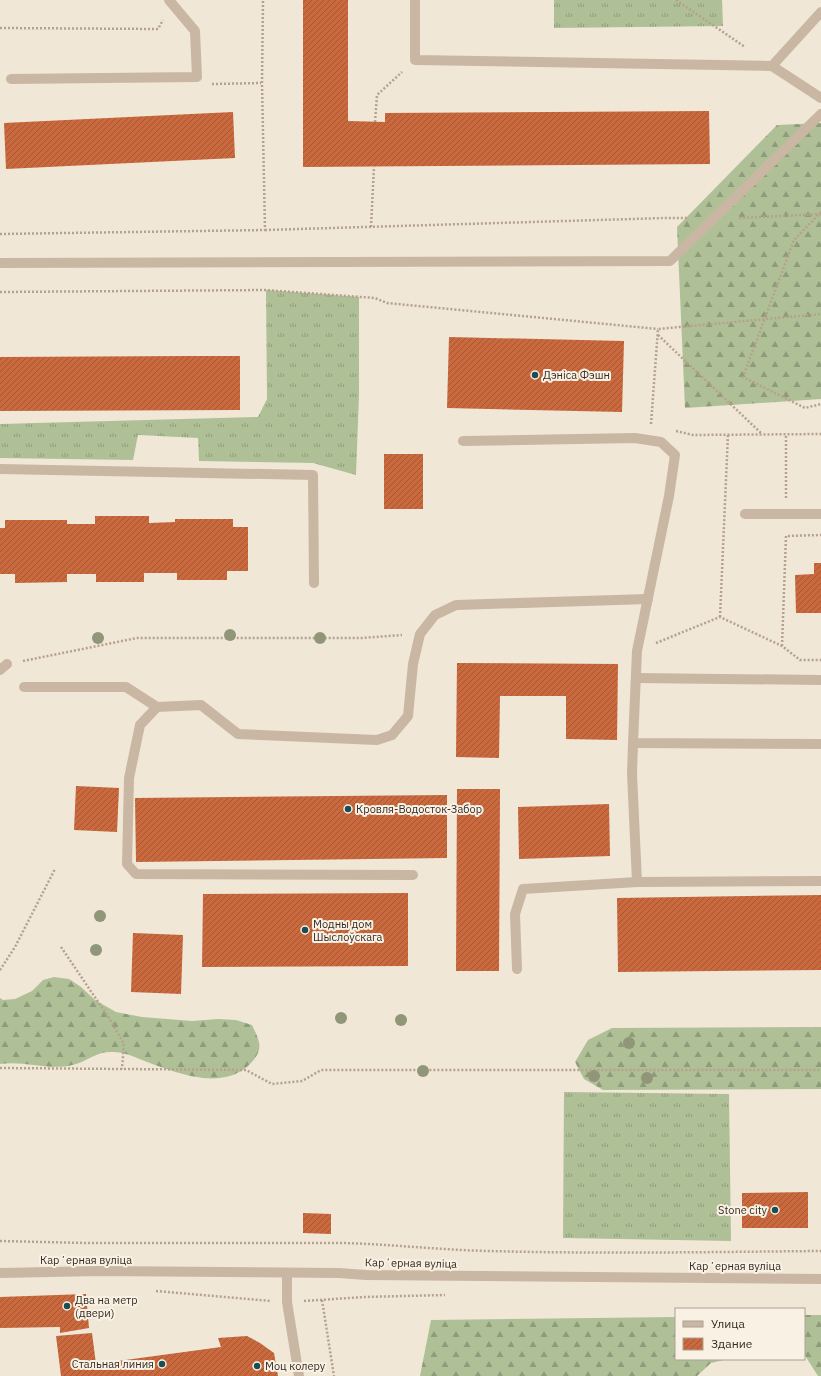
<svg xmlns="http://www.w3.org/2000/svg" width="821" height="1376" viewBox="0 0 821 1376" font-family="'IBM Plex Sans',sans-serif">
<style>
.grass{fill:url(#grass-tufts)}
.forest{fill:url(#forest-firs)}
.building{fill:url(#building-hatch)}
.lines{fill:none;stroke-linecap:round;stroke-linejoin:round}
.path{stroke:#b5a18d;stroke-width:2.5;stroke-dasharray:2 2;stroke-linecap:butt}
.minor{stroke:#c9b7a3;stroke-width:10}
.tree{fill:#909677}
.poi-dot{fill:#1a4e56;stroke:#f9f1e3;stroke-width:1.5}
.labels{text-anchor:middle;dominant-baseline:central;stroke-width:4;stroke-linejoin:round;paint-order:stroke}
.poi-label{font-size:11px;fill:#342b25;stroke:#f9f1e3;text-anchor:start}
.street-label{font-size:11px;fill:#342b25;stroke:#f9f1e3}
</style>
<defs>
<pattern id="grass-tufts" width="24" height="20" patternUnits="userSpaceOnUse"><rect width="24" height="20" fill="#afc097"/><path d="M3 7l-1-3M5 7V3M7 7l1-3M15 17l-1-3M17 17v-4M19 17l1-3" fill="none" stroke="#8f9c7b"/></pattern>
<pattern id="forest-firs" width="22" height="20" patternUnits="userSpaceOnUse"><rect width="22" height="20" fill="#afc097"/><path d="M5 1l3.5 6h-7zM16 11l3.5 6h-7z" fill="#8f9c7b"/></pattern>
<pattern id="building-hatch" width="6" height="6" patternUnits="userSpaceOnUse"><rect width="6" height="6" fill="#c9693d"/><path d="M-1 1l2-2M0 6l6-6M5 7l2-2" fill="none" stroke="#a45733"/></pattern>
</defs>
<rect width="100%" height="100%" fill="#f1e7d7"/>
<!-- grass -->
<g class="grass">
<polygon points="554,0 722,0 723,26 554,28"/>
<polygon points="266,290 359,297 359,396 356,475 313,463 199,461 198,438 138,435 133,460 0,458 0,424 258,417 267,399"/>
<polygon points="564,1092 729,1094 731,1241 563,1238"/>
</g>
<!-- forest -->
<g class="forest">
<polygon points="821,123 821,399 685,408 677,227 777,125"/>
<path d="M54,977L69,979L81,987L95,1000L116,1012L142,1017L192,1021L218,1019L236,1020L252,1025C260,1042 264,1049 251,1063C223,1093 174,1072 142,1060C132,1056 124,1052 113,1052C98,1051 89,1060 76,1064C53,1072 25,1060 0,1064V998L3,1000L15,999L32,991L43,980Z"/>
<polygon points="821,1027 821,1089 603,1090 584,1079 575,1062 588,1040 612,1028"/>
<polygon points="804,1315 821,1315 821,1376 818,1376 804,1354"/>
<polygon points="676,1317 676,1359 728,1359 711,1363 697,1376 420,1376 431,1320"/>
</g>
<!-- building -->
<g class="building">
<polygon points="303,0 348,0 348,121 385,122 385,113 709,111 710,164 303,167"/>
<polygon points="233,112 235,158 6,169 4,123"/>
<polygon points="449,337 624,341 622,412 447,408"/>
<polygon points="190,356 240,356 240,410 0,411 0,357"/>
<rect x="384" y="454" width="39" height="55"/>
<polygon points="95,516 149,516 149,523 175,522 175,519 233,519 233,527 248,527 248,571 227,571 227,580 177,580 177,573 144,573 144,582 96,582 96,574 67,574 67,582 15,583 15,574 0,574 0,528 5,528 5,520 67,520 67,524 95,524"/>
<polygon points="814,563 821,563 821,613 796,613 795,575 814,574"/>
<polygon points="457,663 618,664 617,740 566,739 566,696 500,696 499,758 456,757"/>
<polygon points="76,786 119,788 117,832 74,830"/>
<polygon points="457,789 500,789 499,971 456,971"/>
<polygon points="447,795 447,858 136,862 135,798"/>
<polygon points="609,804 610,856 519,859 518,807"/>
<polygon points="408,893 408,966 202,967 203,894"/>
<polygon points="821,895 821,970 618,972 617,898"/>
<polygon points="133,933 183,935 181,994 131,992"/>
<polygon points="808,1192 808,1228 742,1228 742,1193"/>
<polygon points="303,1213 331,1214 331,1234 303,1233"/>
<polygon points="86,1294 89,1328 60,1333 60,1327 0,1328 0,1297"/>
<polygon points="92,1333 96,1364 221,1347 218,1338 247,1336 260,1343 274,1353 278,1376 61,1376 56,1336"/>
</g>
<g class="lines">
<!-- path -->
<g class="path">
<polyline points="676,0 745,47"/>
<polyline points="0,28 158,29 163,20"/>
<polyline points="212,84 261,83"/>
<polyline points="375,122 377,95 402,72"/>
<polyline points="821,212 794,240 743,377 805,408 821,404"/>
<polyline points="739,218 821,214"/>
<polyline points="371,227 374,167"/>
<polyline points="265,230 665,218 688,218"/>
<polyline points="0,234 265,230 262,83 263,0"/>
<polyline points="0,292 266,290 375,298 387,303 658,329"/>
<polyline points="658,335 762,434"/>
<polyline points="651,424 658,329 821,314"/>
<polyline points="676,431 693,435 821,434"/>
<polyline points="786,498 786,434"/>
<polyline points="720,617 728,434"/>
<polyline points="656,643 720,617 782,646 800,660 821,660"/>
<polyline points="782,646 786,536 821,535"/>
<polyline points="23,661 137,638 362,638 402,635"/>
<polyline points="61,947 109,1018 124,1044 122,1069"/>
<polyline points="0,970 15,947 55,869"/>
<polyline points="0,1068 246,1070 272,1084 302,1081 321,1070 821,1070"/>
<path d="M0,1241L86,1243H341C390,1244 439,1250 489,1251C599,1254 710,1252 821,1251"/>
<polyline points="156,1291 271,1301"/>
<polyline points="322,1300 334,1376"/>
<polyline points="304,1301 364,1297 445,1295"/>
</g>
<!-- minor -->
<g class="minor">
<polyline points="415,0 415,60 772,66 821,12"/>
<polyline points="772,66 821,98"/>
<polyline points="11,79 197,77 195,31 169,0"/>
<polyline points="0,263 670,261 821,114"/>
<polyline points="463,441 635,438 661,442 675,455 669,496 637,651 633,743 821,744"/>
<polyline points="0,469 313,475 314,583"/>
<polyline points="745,514 821,514"/>
<polyline points="0,670 7,664"/>
<polyline points="636,678 821,680"/>
<polyline points="24,687 126,687 157,707"/>
<polyline points="633,743 632,774 637,882 821,881"/>
<polyline points="413,875 136,874 127,864 129,778 140,725 157,707 201,705 238,734 377,740 392,735 408,716 413,664 420,634 435,615 456,605 648,599"/>
<polyline points="517,969 515,914 523,889 637,882"/>
<polyline points="0,1273 99,1271 339,1273 366,1275 821,1279"/>
<polyline points="287,1273 287,1302 299,1376"/>
</g>
</g>
<!-- trees -->
<g class="tree">
<circle cx="230" cy="635" r="6"/>
<circle cx="98" cy="638" r="6"/>
<circle cx="320" cy="638" r="6"/>
<circle cx="100" cy="916" r="6"/>
<circle cx="96" cy="950" r="6"/>
<circle cx="341" cy="1018" r="6"/>
<circle cx="401" cy="1020" r="6"/>
<circle cx="629" cy="1043" r="6"/>
<circle cx="423" cy="1071" r="6"/>
<circle cx="594" cy="1076" r="6"/>
<circle cx="647" cy="1078" r="6"/>
</g>
<!-- markers -->
<g class="poi-dot">
<circle cx="535" cy="375" r="4"/>
<circle cx="348" cy="809" r="4"/>
<circle cx="305" cy="930" r="4"/>
<circle cx="775" cy="1210" r="4"/>
<circle cx="67" cy="1306" r="4"/>
<circle cx="162" cy="1364" r="4"/>
<circle cx="257" cy="1366" r="4"/>
</g>
<g class="labels">
<!-- poi labels -->
<g class="poi-label">
<text x="543" y="375">Дэніса Фэшн</text>
<text x="356" y="809">Кровля-Водосток-Забор</text>
<text x="313" y="924">Модны дом<tspan x="313" dy="13">Шыслоўскага</tspan></text>
<text x="767" y="1210" text-anchor="end">Stone city</text>
<text x="75" y="1300">Два на метр<tspan x="75" dy="13">(двери)</tspan></text>
<text x="154" y="1364" text-anchor="end">Стальная линия</text>
<text x="265" y="1366">Моц колеру</text>
</g>
<!-- street labels -->
<g class="street-label">
<text x="86" y="1260">Карʼерная вуліца</text>
<text transform="translate(411 1263) rotate(1)">Карʼерная вуліца</text>
<text x="735" y="1266">Карʼерная вуліца</text>
</g>
</g>
<!-- legend -->
<rect x="675" y="1308" width="130" height="52" fill="#f9f1e3" stroke="#aaa297"/>
<rect x="683" y="1321" width="20" height="6" fill="#c9b7a3" stroke="#aaa297"/>
<text x="711" y="1328" font-size="12" fill="#342b25">Улица</text>
<rect x="683" y="1338" width="20" height="12" fill="url(#building-hatch)" stroke="#aaa297"/>
<text x="711" y="1348" font-size="12" fill="#342b25">Здание</text>
</svg>
